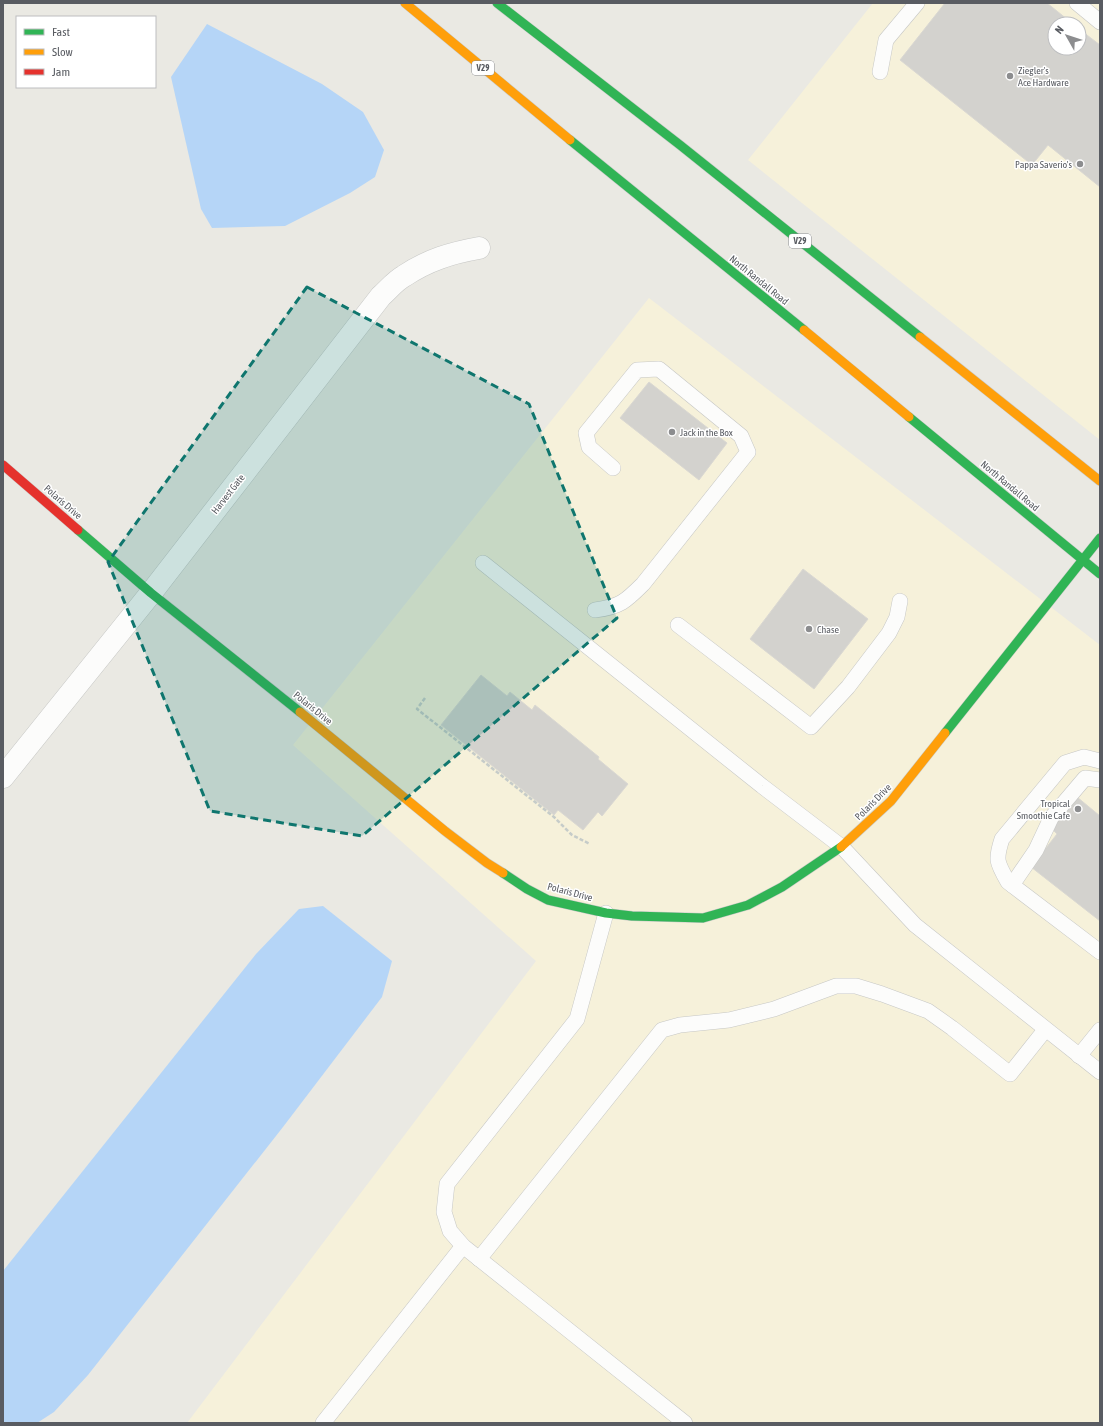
<svg xmlns="http://www.w3.org/2000/svg" width="1103" height="1426" viewBox="0 0 1103 1426" font-family="'Asap Condensed',sans-serif">
<style>
.commercial{fill:#f6f1da;fill-rule:evenodd}
.water{fill:#b5d5f7}
.building{fill:#d3d2ce;stroke:#dad8d2}
.lines{fill:none;stroke-linecap:round;stroke-linejoin:round}
.lane-casing{stroke:#c6c7c5;stroke-width:16}
.street-casing{stroke:#c6c7c5;stroke-width:23}
.fast-casing{stroke:#c7c8c7;stroke-width:10}
.slow-casing{stroke:#c7c8c7;stroke-width:10}
.jam-casing{stroke:#c7c8c7;stroke-width:10}
.path{stroke:#c6ccc9;stroke-width:2.5;stroke-dasharray:4 2;stroke-linecap:butt}
.lane{stroke:#fcfcfb;stroke-width:15}
.street{stroke:#fcfcfb;stroke-width:22}
.fast{stroke:#30b455;stroke-width:9}
.slow{stroke:#ff9f0a;stroke-width:9}
.jam{stroke:#e5322d;stroke-width:9}
.marked{fill:#0f766e;fill-opacity:0.2;stroke:#0f766e;stroke-width:3;stroke-dasharray:8 5;stroke-linejoin:round}
.poi-dot{fill:#8c8d8f;stroke:#fff;stroke-width:1.5}
.labels{text-anchor:middle;dominant-baseline:central;stroke-width:3;stroke-linejoin:round;paint-order:stroke}
.shield{fill:#fff;stroke:#8b8d91;stroke-width:1}
.shield-label{font-size:9px;font-weight:bold;fill:#595c62}
.poi-label{font-size:10px;fill:#595c62;stroke:#fff;text-anchor:start}
.street-label{font-size:10px;fill:#595c62;stroke:#fff}
</style>
<rect width="100%" height="100%" fill="#eae9e3"/>
<!-- commercial -->
<g class="commercial">
<path d="M873,3H1100V440L748,160ZM1055,24H1079V48H1055Z"/>
<polygon points="649,298 1100,645 1100,1423 187,1423 536,961 293,745"/>
</g>
<!-- water -->
<g class="water">
<polygon points="207,24 322,84 363,112 384,150 375,177 350,193 285,226 212,228 201,209 171,77"/>
<polygon points="323,906 392,961 382,997 283,1127 88,1375 54,1412 37,1423 3,1423 3,1271 256,954 299,909"/>
</g>
<!-- building -->
<g class="building">
<polygon points="945,3 1047,3 1073,24 1055,24 1055,48 1079,48 1079,29 1100,45 1100,187 1048,145 1032,165 900,60"/>
<polygon points="649,382 727,443 699,480 620,418"/>
<polygon points="803,569 868,619 814,689 750,639"/>
<polygon points="481,675 507,696 510,692 532,710 535,705 599,757 598,759 628,784 602,816 598,812 583,830 558,810 554,815 441,725"/>
<polygon points="1077,797 1100,816 1100,921 1031,867 1057,834 1052,829"/>
</g>
<g class="lines">
<defs>
<g id="lane">
<polyline points="1077,3 1100,22"/>
<polyline points="880,72 886,40 917,3"/>
<polyline points="483,563 762,786 842,847 915,925 1100,1072"/>
<path d="M595,610C620,607 626,601 643,584L748,452L741,436L659,369L637,370L586,433L589,447L613,468"/>
<polyline points="678,625 811,727 848,687 889,633 897,617 900,601"/>
<path d="M1100,761L1084,757L1065,763L1002,839C995,860 997,863 1008,882L1100,952"/>
<polyline points="1012,885 1036,850 1051,818 1085,778 1100,780"/>
<polyline points="606,913 577,1019 447,1184 444,1212 450,1231 463,1246 685,1423"/>
<polyline points="1079,1056 1100,1030"/>
<polyline points="479,1259 662,1030 680,1025 729,1020 774,1009 836,986 856,986 882,994 928,1011 952,1028 1010,1074 1045,1030"/>
<polyline points="323,1423 463,1246"/>
</g>
<path id="street" d="M3,777L151,593L381,296C388,290 395,281 404,276C428,260 451,253 479,248"/>
<g id="fast">
<polyline points="497,3 680,145 920,337"/>
<polyline points="570,140 804,330"/>
<polyline points="909,417 1100,574"/>
<polyline points="78,530 151,593 300,712"/>
<polyline points="945,733 1100,538"/>
<polyline points="503,873 527,889 548,900 606,913 632,916 703,918 748,905 782,887 841,847"/>
</g>
<g id="slow">
<polyline points="405,3 570,140"/>
<polyline points="804,330 909,417"/>
<polyline points="920,337 1100,481"/>
<polyline points="300,712 445,831 487,863 503,873"/>
<polyline points="841,847 891,801 945,733"/>
</g>
<polyline id="jam" points="3,465 78,530"/>
</defs>
<!-- lane casing -->
<use href="#lane" class="lane-casing"/>
<!-- street casing -->
<use href="#street" class="street-casing"/>
<!-- fast casing -->
<use href="#fast" class="fast-casing"/>
<!-- slow casing -->
<use href="#slow" class="slow-casing"/>
<!-- jam casing -->
<use href="#jam" class="jam-casing"/>
<!-- path -->
<polyline class="path" points="425,698 417,709 554,817 572,835 590,844"/>
<!-- lane -->
<use href="#lane" class="lane"/>
<!-- street -->
<use href="#street" class="street"/>
<!-- fast -->
<use href="#fast" class="fast"/>
<!-- slow -->
<use href="#slow" class="slow"/>
<!-- jam -->
<use href="#jam" class="jam"/>
</g>
<!-- marked area -->
<path class="marked" d="M307,287L529,404L617,618L362,836L210,811L108,562Z"/>
<!-- markers -->
<g class="poi-dot">
<circle cx="1010" cy="76" r="4"/>
<circle cx="1080" cy="164" r="4"/>
<circle cx="672" cy="432" r="4"/>
<circle cx="809" cy="629" r="4"/>
<circle cx="1078" cy="809" r="4"/>
</g>
<g class="labels">
<!-- shield labels -->
<g class="shield">
<rect x="472" y="61" width="22" height="14" rx="3"/>
<rect x="789" y="234" width="22" height="14" rx="3"/>
</g>
<g class="shield-label">
<text x="483" y="68">V29</text>
<text x="800" y="241">V29</text>
</g>
<!-- poi labels -->
<g class="poi-label">
<text x="1018" y="70">Ziegler's<tspan x="1018" dy="12">Ace Hardware</tspan></text>
<text x="1072" y="164" text-anchor="end">Pappa Saverio's</text>
<text x="680" y="432">Jack in the Box</text>
<text x="817" y="629">Chase</text>
<text x="1070" y="803" text-anchor="end">Tropical<tspan x="1070" dy="12">Smoothie Cafe</tspan></text>
</g>
<!-- street labels -->
<g class="street-label">
<text transform="translate(759 280) rotate(39)">North Randall Road</text>
<text transform="translate(1010 486) rotate(40)">North Randall Road</text>
<text transform="translate(228 494) rotate(-52)">Harvest Gate</text>
<text transform="translate(63 502) rotate(41)">Polaris Drive</text>
<text transform="translate(313 708) rotate(39)">Polaris Drive</text>
<text transform="translate(873 802) rotate(-45)">Polaris Drive</text>
<text transform="translate(570 892) rotate(15)">Polaris Drive</text>
</g>
</g>
<!-- border -->
<rect width="1103" height="1426" fill="none" stroke="#595c62" stroke-width="8"/>
<!-- legend -->
<rect x="16" y="16" width="140" height="72" fill="#ffffff" stroke="#bdbec0"/>
<rect x="24" y="29" width="20" height="6" fill="#30b455" stroke="#bdbec0"/>
<text x="52" y="36" font-size="12" fill="#595c62">Fast</text>
<rect x="24" y="49" width="20" height="6" fill="#ff9f0a" stroke="#bdbec0"/>
<text x="52" y="56" font-size="12" fill="#595c62">Slow</text>
<rect x="24" y="69" width="20" height="6" fill="#e5322d" stroke="#bdbec0"/>
<text x="52" y="76" font-size="12" fill="#595c62">Jam</text>
<!-- north arrow -->
<g transform="translate(1067 36) rotate(309)"><circle r="19" fill="#ffffff" stroke="#bdbec0"/>
<path d="M0-3L7 15L0 10L-7 15Z" fill="#8c8d8f"/>
<text y="-6" font-size="11" font-weight="bold" text-anchor="middle" fill="#595c62">N</text>
</g>
</svg>
